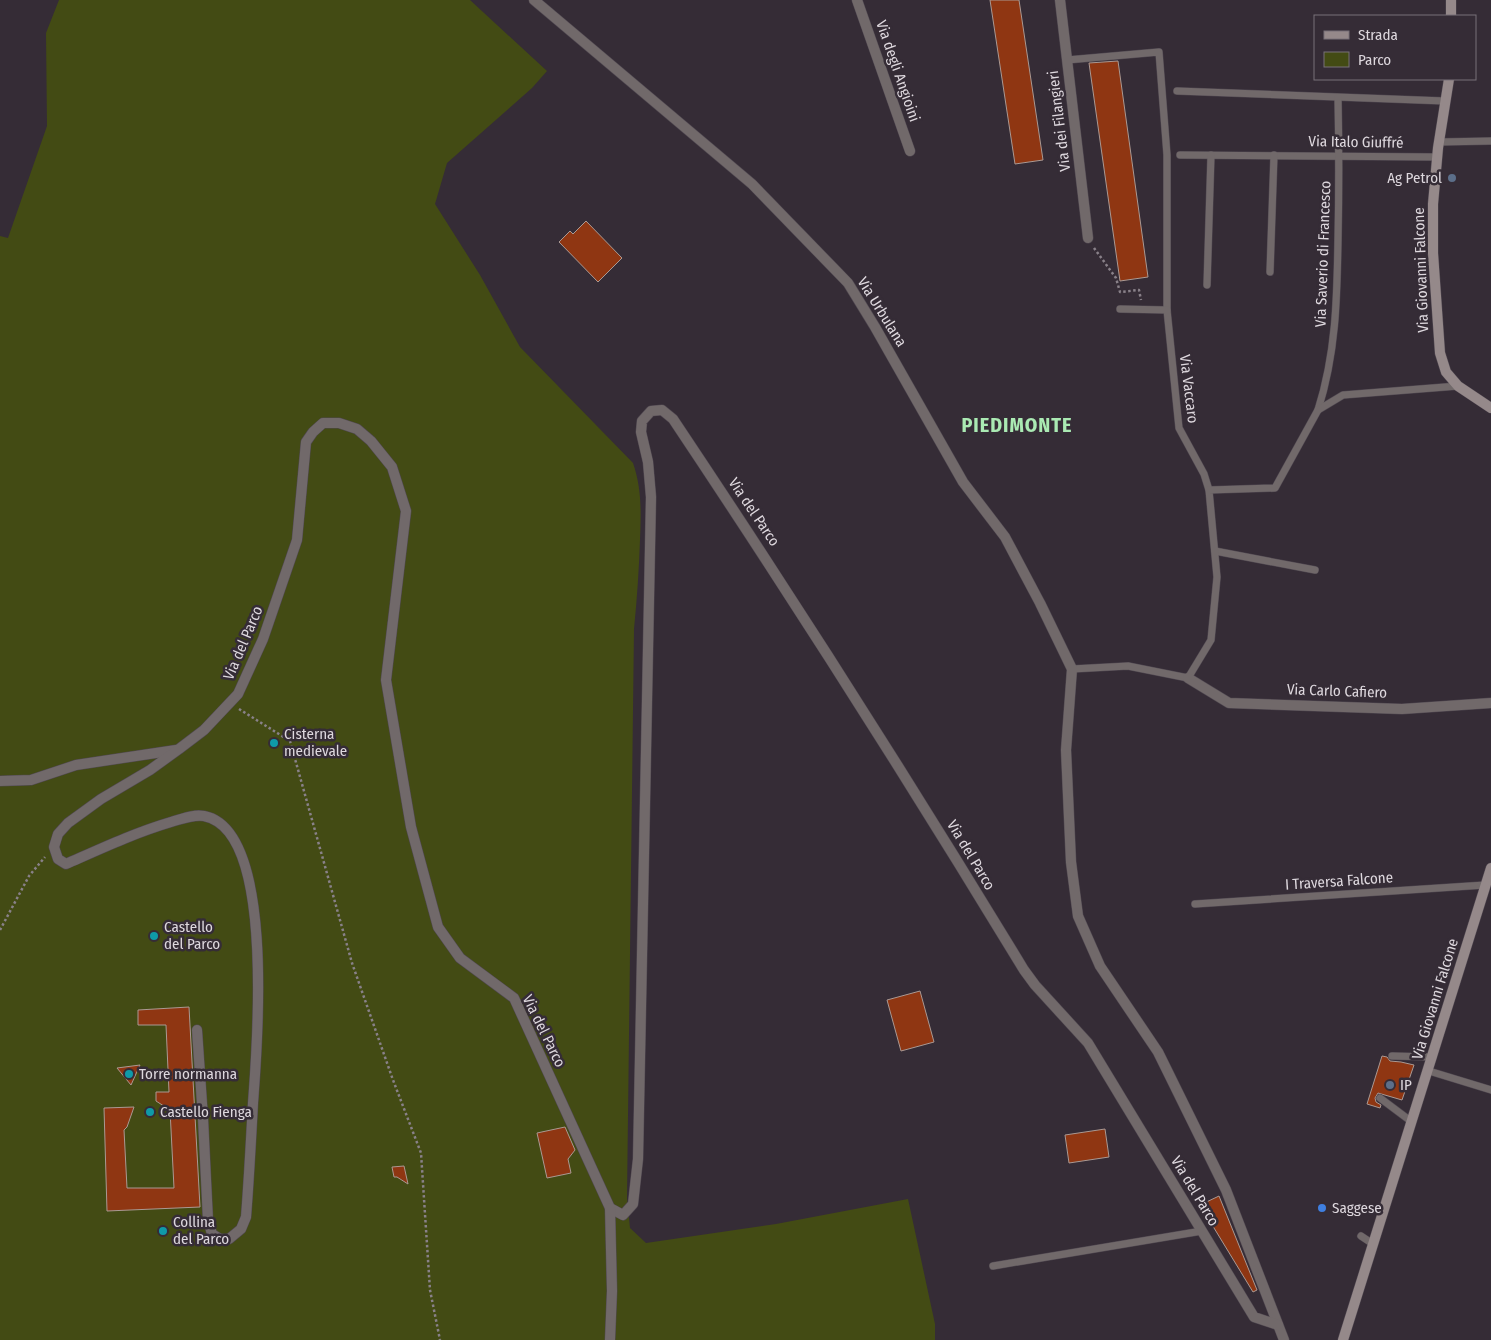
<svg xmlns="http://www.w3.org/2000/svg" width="1491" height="1340" viewBox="0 0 1491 1340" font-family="'Fira Sans Condensed',sans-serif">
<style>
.green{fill:#434b14}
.building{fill:#8f3612;stroke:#aa9993}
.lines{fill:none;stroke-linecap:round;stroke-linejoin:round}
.service-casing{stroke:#504851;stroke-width:8}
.minor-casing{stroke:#504851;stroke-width:11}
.secondary-casing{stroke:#504851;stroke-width:11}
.path{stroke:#898189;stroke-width:2.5;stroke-dasharray:2.5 2.5;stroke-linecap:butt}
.service{stroke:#71696a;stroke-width:7}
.minor{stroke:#71696a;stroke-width:10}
.secondary{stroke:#95898a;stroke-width:10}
.service-dot{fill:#5c6f8a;stroke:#352c36;stroke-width:2}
.culture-dot{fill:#0f9aa8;stroke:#352c36;stroke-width:2}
.shop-dot{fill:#3f7fe0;stroke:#352c36;stroke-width:2}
.labels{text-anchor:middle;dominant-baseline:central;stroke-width:5;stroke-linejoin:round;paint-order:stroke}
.street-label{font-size:15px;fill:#ded8de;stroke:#352c36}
.poi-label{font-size:15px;fill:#ded8de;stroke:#352c36;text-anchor:start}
.district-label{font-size:20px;font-weight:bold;letter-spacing:1px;fill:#aaeab3;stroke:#352c36}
</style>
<rect width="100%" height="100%" fill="#352c36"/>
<!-- green -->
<path class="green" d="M59,0H470L547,71L532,88L447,163L435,204L480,275L520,347L633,463C642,489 641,513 640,540C639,569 637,599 634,629L627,1198L630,1228L646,1243L776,1224L908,1199L935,1324V1340H0V236L8,238L47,126L46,33Z"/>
<!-- building -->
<g class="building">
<polygon points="990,0 1019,0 1043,160 1015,164"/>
<polygon points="1118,61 1148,277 1120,281 1089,63"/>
<polygon points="586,221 622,258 598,282 559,242 570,231 573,234"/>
<polygon points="920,991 934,1042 901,1051 887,1000"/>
<polygon points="189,1007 200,1207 107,1211 104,1108 134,1107 127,1127 124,1130 127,1188 174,1188 170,1110 156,1101 156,1092 169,1092 166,1025 138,1025 138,1010"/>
<polygon points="1382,1056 1387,1057 1390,1061 1401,1062 1414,1065 1402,1100 1378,1093 1375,1098 1376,1102 1381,1105 1380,1108 1367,1104"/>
<polygon points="140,1065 131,1085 117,1068"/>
<polygon points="565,1127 575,1150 568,1159 571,1173 547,1178 537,1133"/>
<polygon points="1105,1129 1109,1157 1069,1163 1065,1135"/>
<polygon points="404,1166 408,1184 397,1177 394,1177 392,1167"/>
<polygon points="1219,1196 1257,1290 1253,1292 1200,1205"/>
</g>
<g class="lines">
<defs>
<g id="service">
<polyline points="1067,60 1159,52 1167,155 1167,310"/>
<polyline points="1177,91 1445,101"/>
<polyline points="1439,142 1491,141"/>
<polyline points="1180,155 1437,157"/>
<polyline points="1270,272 1274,155"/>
<polyline points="1207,285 1211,155"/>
<polyline points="1120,309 1167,310 1179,428 1204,474 1209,490"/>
<path d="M1318,410C1336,353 1337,299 1338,240C1339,192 1339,145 1338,98"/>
<polyline points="1215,551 1315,570"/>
<polyline points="1072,669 1128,666 1188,678 1211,640 1217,577 1209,490 1275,488 1318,410 1343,395 1458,386"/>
<polyline points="1195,904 1485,885"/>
<polyline points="1392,1056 1433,1057"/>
<polyline points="1429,1071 1491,1090"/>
<polyline points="1380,1098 1412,1122"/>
<polyline points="1361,1236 1373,1244"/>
<polyline points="993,1266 1202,1231"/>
</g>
<g id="minor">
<polyline points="534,0 752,184 848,283 875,327 963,482 1005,537 1040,603 1072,669 1066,750 1071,862 1078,916 1100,966 1158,1052 1226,1190 1284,1340"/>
<polyline points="857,0 910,151"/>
<polyline points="1060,0 1088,238"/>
<polyline points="1188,678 1229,703 1402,709 1491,703"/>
<polyline points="0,781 31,780 76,765 176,750"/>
<path d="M197,1030L203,1118L208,1220L212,1234L220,1239H229L241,1229L246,1217C249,1179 251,1141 253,1103C257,1048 276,830 204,816C193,814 182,819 171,822C134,833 100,849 66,864L58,859L54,847L58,834L68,823L101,799L150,770L179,749L204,730L238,694L263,639L297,540L306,442L313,432L323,423H339L357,429L371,441L392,467L406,511L386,680L411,827L438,927L460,958L514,998L610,1208L623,1215L633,1204L638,1159L651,497L648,462L641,432L642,421L651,411L662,410L673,419C794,600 911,784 1024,970L1035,985L1088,1043L1254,1317L1278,1325"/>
<polyline points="610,1340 612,1291 610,1208"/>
</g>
<g id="secondary">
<polyline points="1451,0 1451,16"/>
<polyline points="1449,79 1438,148 1433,204 1433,253 1440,353 1446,372 1458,386 1491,408"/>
<polyline points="1343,1340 1491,868"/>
</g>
</defs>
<!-- service casing -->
<use href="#service" class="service-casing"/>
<!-- minor casing -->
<use href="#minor" class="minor-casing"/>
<!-- secondary casing -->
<use href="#secondary" class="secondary-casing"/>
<!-- path -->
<g class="path">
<polyline points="1094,248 1116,278 1120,292 1139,290 1141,300"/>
<polyline points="239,709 290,741 352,963 393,1080 421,1153 430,1290 440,1340"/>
<polyline points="0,930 29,876 45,857"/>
</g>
<!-- service -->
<use href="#service" class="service"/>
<!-- minor -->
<use href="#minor" class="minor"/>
<!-- secondary -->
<use href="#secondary" class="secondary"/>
</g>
<!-- markers -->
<g class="service-dot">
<circle cx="1452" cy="178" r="5"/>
<circle cx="1390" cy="1085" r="5"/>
</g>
<g class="culture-dot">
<circle cx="274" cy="743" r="5"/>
<circle cx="154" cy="936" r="5"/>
<circle cx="129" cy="1074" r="5"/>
<circle cx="150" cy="1112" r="5"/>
<circle cx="163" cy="1231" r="5"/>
</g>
<circle class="shop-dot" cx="1322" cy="1208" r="5"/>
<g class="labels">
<!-- street labels -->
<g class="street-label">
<text transform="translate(898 71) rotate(71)">Via degli Angioini</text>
<text transform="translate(1059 121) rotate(-97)">Via dei Filangieri</text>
<text transform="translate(1356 142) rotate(1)">Via Italo Giuffré</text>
<text transform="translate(1323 254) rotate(-88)">Via Saverio di Francesco</text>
<text transform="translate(1421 270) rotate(-92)">Via Giovanni Falcone</text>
<text transform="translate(882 312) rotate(58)">Via Urbulana</text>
<text transform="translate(1189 389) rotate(83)">Via Vaccaro</text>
<text transform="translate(754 512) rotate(56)">Via del Parco</text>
<text transform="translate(243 643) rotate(-67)">Via del Parco</text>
<text transform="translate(1337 691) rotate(2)">Via Carlo Cafiero</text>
<text transform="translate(971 855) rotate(59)">Via del Parco</text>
<text transform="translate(1339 881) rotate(-4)">I Traversa Falcone</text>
<text transform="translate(1435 999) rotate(-73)">Via Giovanni Falcone</text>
<text transform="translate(544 1031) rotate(64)">Via del Parco</text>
<text transform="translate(1195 1191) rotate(59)">Via del Parco</text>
</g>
<!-- poi labels -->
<g class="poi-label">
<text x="1442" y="178" text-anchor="end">Ag Petrol</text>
<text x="284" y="734">Cisterna<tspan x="284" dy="17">medievale</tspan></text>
<text x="164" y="927">Castello<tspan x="164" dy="17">del Parco</tspan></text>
<text x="139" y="1074">Torre normanna</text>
<text x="1400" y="1085">IP</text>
<text x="160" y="1112">Castello Fienga</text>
<text x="1332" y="1208">Saggese</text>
<text x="173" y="1222">Collina<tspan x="173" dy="17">del Parco</tspan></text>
</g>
<!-- district labels -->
<g class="district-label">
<text x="1017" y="425">PIEDIMONTE</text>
</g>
</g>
<!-- legend -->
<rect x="1314" y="15" width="162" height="65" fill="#352c36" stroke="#797179"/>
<rect x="1324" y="31" width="25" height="8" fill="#95898a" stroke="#797179"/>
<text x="1358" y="40" font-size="15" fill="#ded8de">Strada</text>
<rect x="1324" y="52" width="25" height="15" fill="#434b14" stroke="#797179"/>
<text x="1358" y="65" font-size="15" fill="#ded8de">Parco</text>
</svg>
